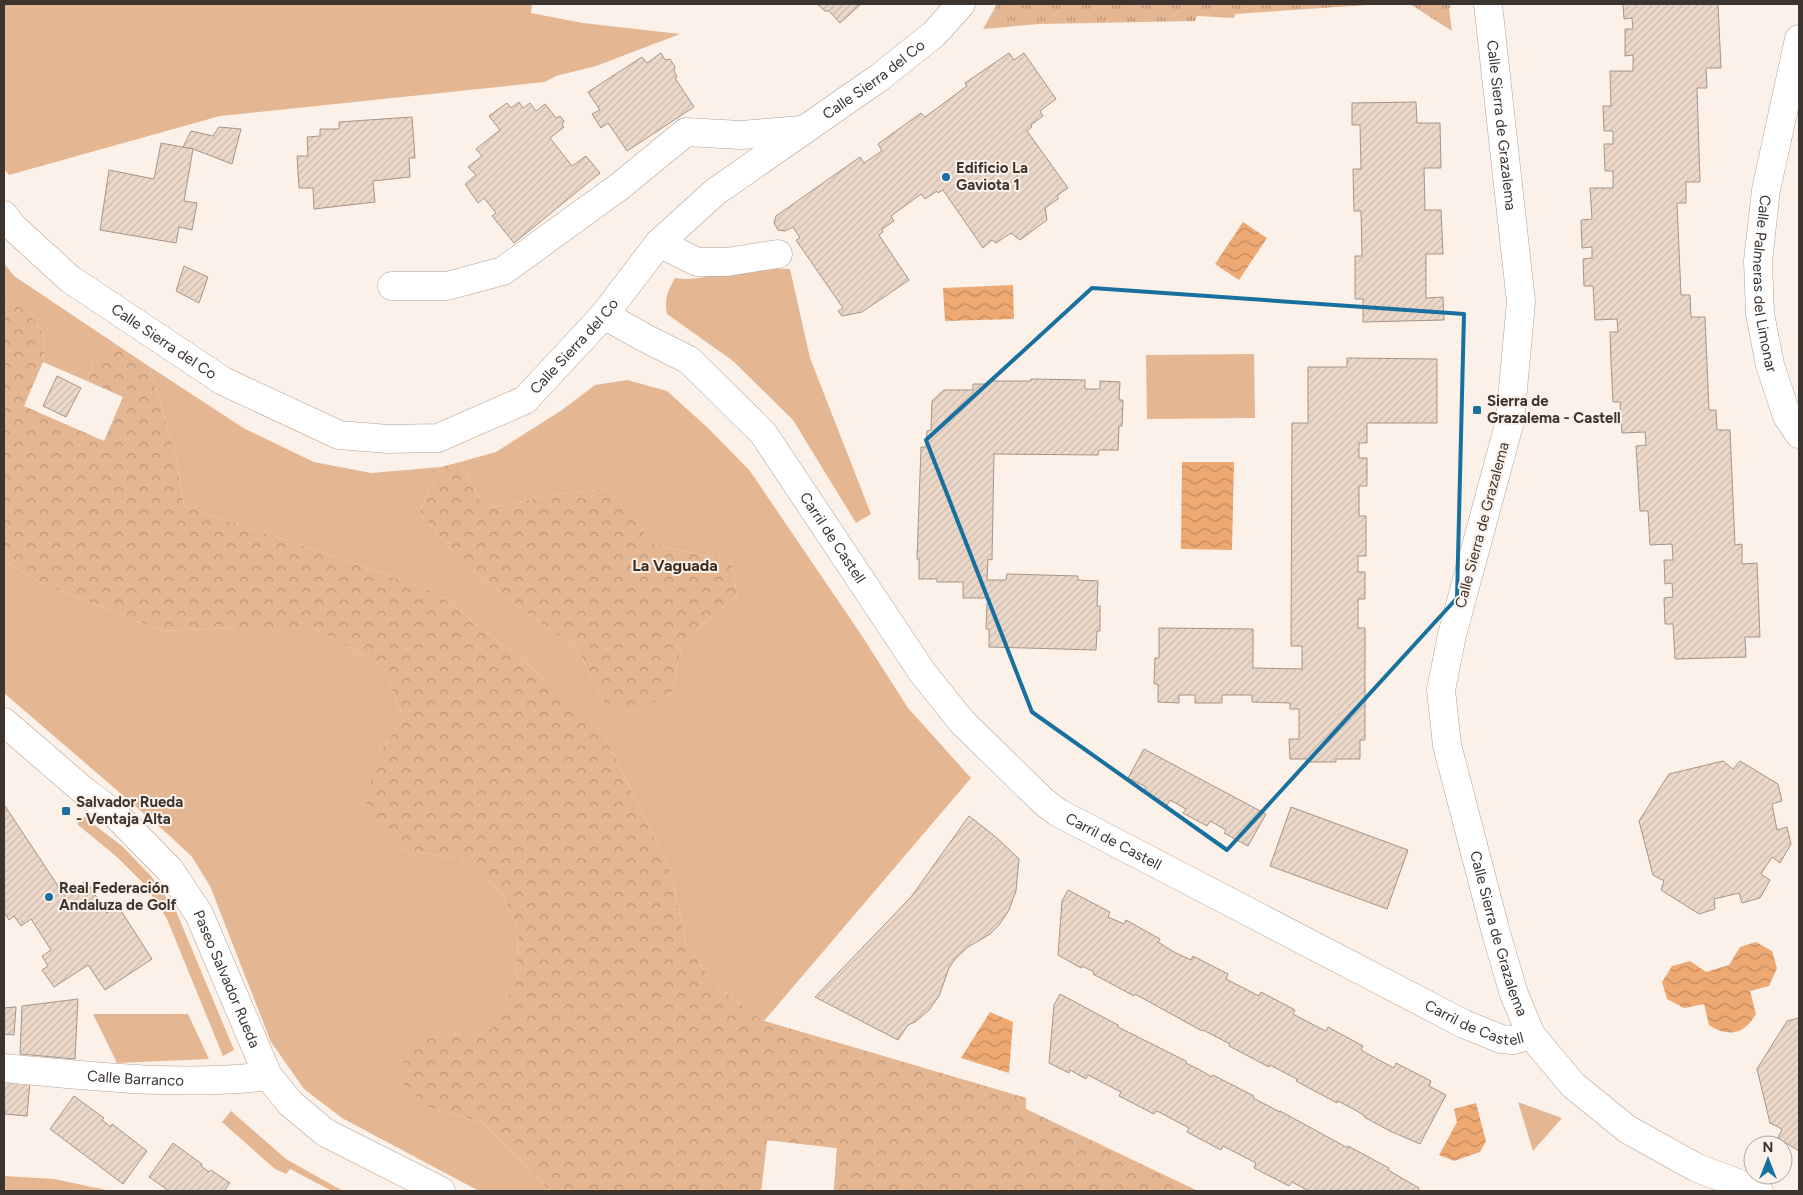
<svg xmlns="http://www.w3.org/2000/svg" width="1803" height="1195" viewBox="0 0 1803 1195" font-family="Figtree,sans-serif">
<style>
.green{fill:#e5b692}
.forest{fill:url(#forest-crowns)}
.park{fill:url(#park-tufts)}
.water{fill:url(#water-waves)}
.building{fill:url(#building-hatch);stroke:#a69487}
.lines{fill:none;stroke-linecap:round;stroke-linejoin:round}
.minor-casing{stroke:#b2a093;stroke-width:29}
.major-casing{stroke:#b2a093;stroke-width:29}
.minor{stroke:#fff;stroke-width:28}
.major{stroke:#fff;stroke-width:28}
.marked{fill:none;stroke:#18709f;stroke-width:4;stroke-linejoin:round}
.poi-dot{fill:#18709f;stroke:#fcf1e8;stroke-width:2}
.labels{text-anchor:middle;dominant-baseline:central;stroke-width:4;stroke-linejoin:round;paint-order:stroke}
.street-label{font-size:15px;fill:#3c342f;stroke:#fcf1e8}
.poi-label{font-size:15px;font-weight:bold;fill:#3c342f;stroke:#fcf1e8;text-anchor:start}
.neighbourhood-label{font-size:16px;font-weight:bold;fill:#3d2e23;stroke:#fcf1e8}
</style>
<defs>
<pattern id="forest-crowns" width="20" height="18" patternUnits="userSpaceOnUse" patternTransform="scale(1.25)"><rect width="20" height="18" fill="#e5b692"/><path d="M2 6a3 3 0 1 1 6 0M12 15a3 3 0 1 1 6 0" fill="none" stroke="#bb9578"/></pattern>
<pattern id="park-tufts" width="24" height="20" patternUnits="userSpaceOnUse" patternTransform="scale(1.25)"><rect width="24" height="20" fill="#e5b692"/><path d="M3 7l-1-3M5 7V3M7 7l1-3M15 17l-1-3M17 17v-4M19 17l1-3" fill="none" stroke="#bb9578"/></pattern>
<pattern id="water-waves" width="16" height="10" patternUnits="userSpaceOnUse" patternTransform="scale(1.25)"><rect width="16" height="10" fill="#eea973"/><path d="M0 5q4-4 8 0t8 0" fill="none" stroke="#c28a5f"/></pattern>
<pattern id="building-hatch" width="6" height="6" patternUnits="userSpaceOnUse" patternTransform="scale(1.25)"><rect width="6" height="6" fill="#ebd8c9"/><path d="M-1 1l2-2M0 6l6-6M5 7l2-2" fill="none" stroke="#cabaad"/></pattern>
</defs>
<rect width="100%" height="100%" fill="#fcf1e8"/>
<!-- green -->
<g class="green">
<polygon points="4,4 532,4 531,13 583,23 680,34 596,66 556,76 545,82 220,116 9,175 4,169"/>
<polygon points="4,263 14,276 117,345 95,358 87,381 43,362 45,337 30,314 4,296"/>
<path d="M763,268L790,269L810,358L871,514L856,523L793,420L733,361L667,314C664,300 668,290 675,278C693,281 709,276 726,272C738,269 751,269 763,268Z"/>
<polygon points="1254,354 1255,418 1147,419 1146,355"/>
<polygon points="150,367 245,429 314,462 371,473 441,467 419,512 459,559 532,617 577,648 604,702 671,695 683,642 737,595 731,561 655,545 608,489 553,495 485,509 460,462 496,452 562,410 595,385 627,380 667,391 708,428 750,471 860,633 908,708 971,778 764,1021 1026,1098 1019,1191 843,1191 834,1190 837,1148 767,1140 761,1191 764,1021 716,986 686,944 671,872 603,733 523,660 435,592 290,541 184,506 176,458"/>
<polygon points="4,561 46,585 162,631 235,628 313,628 383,666 404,720 377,754 398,848 464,860 502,893 518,930 516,982 494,1028 411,1042 429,1108 482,1122 550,1191 479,1191 342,1118 304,1089 271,1042 210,886 192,857 170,836 4,693"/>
<polygon points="84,817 122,846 151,876 176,911 234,1050 223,1056 167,919 145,885 117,857 77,824"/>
<polygon points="93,1014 188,1014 209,1059 117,1063"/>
<polygon points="1518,1102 1562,1118 1533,1151"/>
<polygon points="231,1111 286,1159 343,1191 332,1191 290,1169 286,1174 275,1169 222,1122"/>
<polygon points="4,1176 54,1179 111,1191 4,1191"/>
</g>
<!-- forest -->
<g class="forest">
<polygon points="4,296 30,314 45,337 43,362 24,406 104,441 123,397 87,381 95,358 117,345 150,367 176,458 184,506 290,541 435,592 523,660 603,733 671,872 686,944 716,986 764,1021 1026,1098 1026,1109 1198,1191 843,1191 834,1190 837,1148 767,1140 761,1191 550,1191 482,1122 429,1108 398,1079 410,1042 493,1028 516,982 518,930 502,893 464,860 398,848 366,805 377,754 404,720 383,666 313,628 235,628 162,631 46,585 4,561"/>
<polygon points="460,462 485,509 553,495 608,489 655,545 731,561 737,595 683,642 671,695 630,712 604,702 577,648 532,617 459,559 419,512 441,467"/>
</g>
<!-- park -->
<g class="park">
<polygon points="997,4 1382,4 1235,14 1234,18 1197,16 1195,21 1039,24 983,29"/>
<polygon points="1410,4 1451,4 1449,9 1452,31"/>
</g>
<!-- water -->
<g class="water">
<polygon points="1243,222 1267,238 1239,280 1215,264"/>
<polygon points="1013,285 1014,319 945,321 943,288"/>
<polygon points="1182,462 1234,462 1232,550 1181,549"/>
<path d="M1756,942L1772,951L1777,968L1769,986L1750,991L1756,1014C1745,1034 1728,1038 1709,1025L1704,1004L1684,1008L1667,999L1662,982L1672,966L1690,961L1706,972L1729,965L1740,947Z"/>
<polygon points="990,1012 1013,1022 1009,1073 961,1058"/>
<polygon points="1476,1103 1486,1141 1480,1152 1454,1161 1439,1155 1457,1122 1454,1109"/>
</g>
<!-- building -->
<g class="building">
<polygon points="817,4 861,4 840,23 829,11 825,11"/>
<polygon points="1623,4 1718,4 1721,68 1706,68 1707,88 1697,88 1700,182 1686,182 1686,203 1677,203 1681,295 1690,295 1691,317 1705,317 1709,410 1716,410 1717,430 1730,430 1735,545 1742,544 1742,564 1757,563 1760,637 1745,637 1746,657 1675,659 1673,624 1665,624 1664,598 1673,597 1672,583 1665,584 1664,560 1673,560 1672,544 1650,545 1648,511 1640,511 1636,446 1646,445 1645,432 1622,433 1620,402 1613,402 1611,363 1610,332 1618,332 1617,319 1595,320 1593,286 1584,286 1583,259 1592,258 1592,247 1582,248 1581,220 1592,219 1590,188 1613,188 1613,171 1605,171 1604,144 1613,144 1613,131 1604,131 1603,106 1611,106 1610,71 1633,71 1633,55 1625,56 1625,29 1633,29 1632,18 1624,19"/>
<polygon points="661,53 665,60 670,59 675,67 674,71 677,77 675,78 694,107 627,151 608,123 601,128 592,114 600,110 588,92 642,57 647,63"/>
<polygon points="1009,53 1014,60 1024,53 1056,99 1040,111 1043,116 1031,125 1032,127 1027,131 1068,188 1058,195 1058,199 1045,208 1047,220 1020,240 1011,233 996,243 992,240 983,248 943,190 938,193 937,191 925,199 921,194 891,216 894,221 882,229 883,232 879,235 909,280 862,312 842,316 838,311 843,308 796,240 800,238 793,227 785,231 778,230 774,223 776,216 860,157 864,163 882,151 878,144 921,113 925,117 936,109 967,86 965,83"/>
<polygon points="519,102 523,108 530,103 536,111 545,104 556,118 560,116 564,121 562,125 564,127 550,138 572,166 586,156 600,173 514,243 492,216 496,213 484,198 478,203 465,184 476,175 468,167 482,156 476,149 500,130 489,116 507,103 511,108"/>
<polygon points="1416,102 1417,123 1440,123 1441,168 1424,168 1425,210 1441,210 1443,254 1426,254 1426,298 1443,297 1444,320 1363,322 1363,299 1355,299 1355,256 1362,256 1361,211 1354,211 1353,169 1361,169 1360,125 1352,125 1352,103"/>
<polygon points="412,117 415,158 409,158 410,177 373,181 375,202 314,209 313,188 299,188 297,156 308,156 307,137 320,136 320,129 339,129 339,122"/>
<polygon points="219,127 241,129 232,164 193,149 183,147 191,131 213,136"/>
<polygon points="161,143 193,149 184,201 197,203 192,230 179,227 176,243 100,230 109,170 154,179"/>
<polygon points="184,266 208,277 199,303 176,291"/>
<polygon points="1347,358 1437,359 1437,423 1367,423 1367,443 1359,443 1359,458 1367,458 1367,486 1359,486 1359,516 1366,516 1366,556 1358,556 1358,572 1365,572 1365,599 1358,599 1358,628 1365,628 1365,740 1360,740 1360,759 1336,759 1336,762 1310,762 1310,759 1290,759 1289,739 1299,739 1299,709 1290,709 1290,703 1252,702 1252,695 1222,695 1222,703 1195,703 1195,695 1179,695 1179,703 1158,702 1158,684 1154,684 1155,658 1159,658 1159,628 1253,629 1253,668 1302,669 1302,646 1291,646 1292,423 1308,423 1308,367 1347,367"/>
<polygon points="57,376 81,388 66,417 43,406"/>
<polygon points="1031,379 1085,380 1085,389 1100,389 1100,381 1120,382 1119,400 1123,400 1122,426 1119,426 1118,450 1099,450 1098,455 994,454 992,560 988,559 987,580 1006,580 1007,574 1078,576 1078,580 1098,581 1097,606 1100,606 1100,631 1097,631 1096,650 989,647 989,629 986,629 987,603 989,603 989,598 963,598 963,582 937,582 937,579 919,579 919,559 917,559 921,447 926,447 927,431 931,430 932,401 944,390 973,390 973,384 989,384 989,381 1031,381"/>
<polygon points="1144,749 1266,814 1248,846 1224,833 1226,830 1210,821 1207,826 1183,813 1186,809 1170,800 1167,805 1143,792 1146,787 1128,778"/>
<polygon points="1723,761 1733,769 1740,761 1778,784 1782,801 1772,804 1777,830 1787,827 1791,844 1780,863 1772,857 1761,874 1770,880 1760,898 1742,903 1739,893 1714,899 1715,909 1699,914 1661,890 1664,881 1653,875 1639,821 1669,774"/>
<polygon points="4,806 5,806 64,895 86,881 107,913 118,906 152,959 105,990 88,965 54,987 42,970 48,966 42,956 51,950 31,919 21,926 14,916 9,920 4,912"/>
<polygon points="1291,807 1408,850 1387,909 1270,866"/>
<polygon points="969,816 997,838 1019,859 1016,891 1009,910 999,925 990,934 968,947 955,959 949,968 939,996 929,1010 915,1022 908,1025 898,1040 815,997 911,897"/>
<polygon points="1068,890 1110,912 1108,917 1124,924 1126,920 1160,939 1158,942 1174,952 1191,960 1193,956 1228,974 1226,979 1259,996 1261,992 1295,1010 1293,1014 1310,1023 1326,1031 1328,1027 1363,1046 1361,1050 1377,1059 1394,1068 1396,1063 1431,1081 1429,1086 1446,1095 1420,1144 1390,1131 1364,1117 1365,1116 1355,1110 1338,1101 1337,1103 1296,1081 1297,1079 1287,1074 1270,1065 1269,1067 1229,1046 1230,1044 1203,1030 1202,1031 1135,994 1134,996 1093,974 1094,972 1082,966 1081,968 1058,955 1062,901"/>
<polygon points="1060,994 1118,1025 1118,1027 1186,1061 1186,1063 1200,1070 1212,1077 1213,1075 1254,1096 1253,1098 1280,1112 1280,1111 1348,1148 1348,1146 1389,1168 1388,1170 1419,1188 1418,1191 1309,1191 1292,1182 1289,1186 1254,1168 1256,1163 1223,1146 1221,1150 1187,1132 1189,1128 1157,1111 1154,1114 1119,1096 1121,1092 1088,1075 1086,1079 1070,1070 1069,1073 1049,1063 1054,1005"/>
<polygon points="78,999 75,1059 20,1054 22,1006"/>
<polygon points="16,1007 14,1035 4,1034 4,1008"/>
<polygon points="1799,1018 1799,1151 1778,1138 1782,1129 1770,1123 1757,1069 1787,1021"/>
<polygon points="4,1078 30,1081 27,1116 4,1114"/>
<polygon points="74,1096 104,1118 102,1120 111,1127 112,1124 147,1151 123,1184 50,1129"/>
<polygon points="173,1143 202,1164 201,1166 209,1172 211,1170 230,1183 224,1191 169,1191 149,1177"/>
</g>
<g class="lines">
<defs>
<g id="minor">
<path id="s1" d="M1488,4L1521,302L1510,421L1452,635L1441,690L1447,745L1496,933L1514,994L1531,1035L1573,1085L1627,1129L1697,1168L1759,1191"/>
<path id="s2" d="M1799,39L1766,190L1758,261L1760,314L1770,365L1787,416L1799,434"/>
<path id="s3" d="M4,215L12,226L70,279L223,381L339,435L388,439L438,438L525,400L604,315L659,243L715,192L880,77L934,34L961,4"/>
<polyline points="659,243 697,262 727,262 778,254"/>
<polyline points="392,286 447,286 503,271 620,186 686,132 741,135 801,130"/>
<path id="s4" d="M604,315L647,339L689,360L763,433L922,672L962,722L1043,801L1057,812L1464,1024L1501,1039L1513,1040L1531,1035"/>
<path id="s5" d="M4,1068C91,1076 181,1087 268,1076"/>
</g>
<g id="major">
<path id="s6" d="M4,722L84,791L116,815L170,870L199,914L268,1076L291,1104L326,1133L441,1191"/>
</g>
</defs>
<!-- minor casing -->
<use href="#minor" class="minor-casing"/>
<!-- major casing -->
<use href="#major" class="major-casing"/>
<!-- minor -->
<use href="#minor" class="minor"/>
<!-- major -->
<use href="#major" class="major"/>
</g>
<!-- marked area -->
<path class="marked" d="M1092,288L1464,314L1457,598L1227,850L1032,712L926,440Z"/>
<!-- markers -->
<g class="poi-dot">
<circle cx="946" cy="177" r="5"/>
<rect x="1472" y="405" width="10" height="10" rx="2.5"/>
<rect x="61" y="806" width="10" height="10" rx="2.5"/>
<circle cx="49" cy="897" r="5"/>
</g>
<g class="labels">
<!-- street labels -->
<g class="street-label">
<text stroke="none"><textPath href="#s3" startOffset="1075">Calle Sierra del Co</textPath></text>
<text stroke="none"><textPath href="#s1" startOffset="122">Calle Sierra de Grazalema</textPath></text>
<text stroke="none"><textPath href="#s2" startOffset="249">Calle Palmeras del Limonar</textPath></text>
<text stroke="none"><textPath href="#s3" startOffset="205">Calle Sierra del Co</textPath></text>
<text stroke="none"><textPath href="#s3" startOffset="671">Calle Sierra del Co</textPath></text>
<text transform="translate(1482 525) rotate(-75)">Calle Sierra de Grazalema</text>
<text stroke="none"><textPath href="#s4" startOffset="326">Carril de Castell</textPath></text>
<text stroke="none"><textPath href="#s4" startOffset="746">Carril de Castell</textPath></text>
<text stroke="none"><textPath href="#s1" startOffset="948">Calle Sierra de Grazalema</textPath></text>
<text stroke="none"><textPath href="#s6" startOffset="346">Paseo Salvador Rueda</textPath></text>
<text stroke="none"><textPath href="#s4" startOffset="1151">Carril de Castell</textPath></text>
<text stroke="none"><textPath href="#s5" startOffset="132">Calle Barranco</textPath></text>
</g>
<!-- poi labels -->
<g class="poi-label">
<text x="956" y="168">Edificio La<tspan x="956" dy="17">Gaviota 1</tspan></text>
<text x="1487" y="401">Sierra de<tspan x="1487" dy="17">Grazalema - Castell</tspan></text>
<text x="76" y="802">Salvador Rueda<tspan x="76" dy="17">- Ventaja Alta</tspan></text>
<text x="59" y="888">Real Federación<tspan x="59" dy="17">Andaluza de Golf</tspan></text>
</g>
<!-- neighbourhood labels -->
<g class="neighbourhood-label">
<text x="675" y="565">La Vaguada</text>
</g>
</g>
<!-- border -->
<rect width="1803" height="1195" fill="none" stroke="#3c342f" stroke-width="10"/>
<!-- north arrow -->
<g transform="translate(1768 1160)"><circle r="24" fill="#fcf1e8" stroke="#afa59e"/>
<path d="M0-4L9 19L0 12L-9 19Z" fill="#18709f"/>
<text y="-8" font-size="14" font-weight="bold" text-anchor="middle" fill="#3c342f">N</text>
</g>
</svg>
